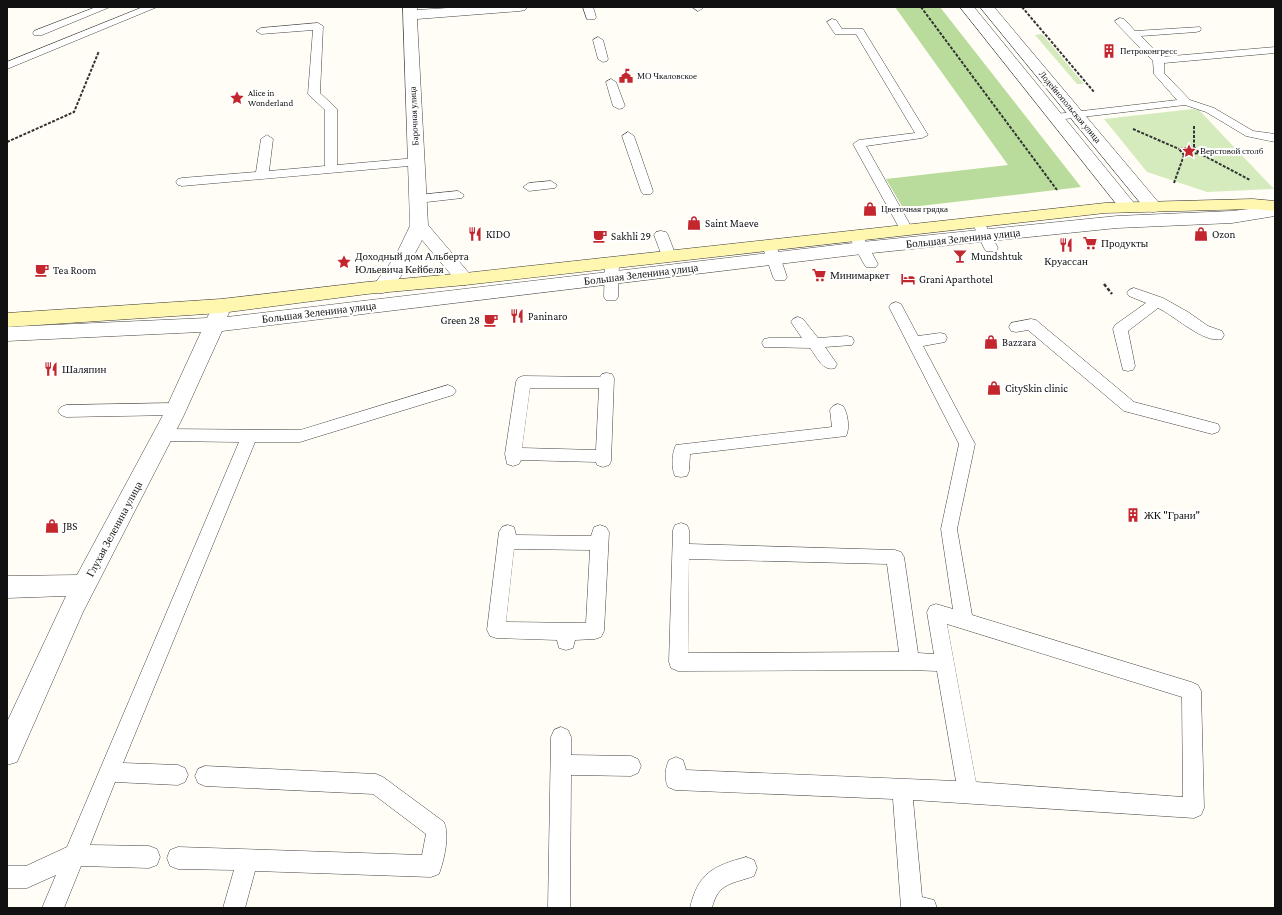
<svg xmlns="http://www.w3.org/2000/svg" width="1282" height="915" viewBox="0 0 1282 915" font-family="'Crimson Pro',serif">
<style>
.green{fill:#d5ebbd}
.forest{fill:#b9dc9c}
.lines{fill:none;stroke-linecap:round;stroke-linejoin:round}
.lane-casing{stroke:#444;stroke-width:1}
.street-casing{stroke:#444;stroke-width:1}
.secondary-casing{stroke:#333;stroke-width:1}
.path-far1{stroke:#333;stroke-width:2;stroke-dasharray:3 1.5;stroke-linecap:butt}
.path{stroke:#333;stroke-width:2.5;stroke-dasharray:3.5 2;stroke-linecap:butt}
.lane{fill:#fff;fill-rule:evenodd}
.street{fill:#fff;fill-rule:evenodd}
.secondary{fill:#fff6b0;fill-rule:evenodd}
.labels{text-anchor:middle;dominant-baseline:central;stroke-width:4;stroke-linejoin:round;paint-order:stroke}
.far-poi-label{font-size:9px;fill:#111;stroke:#fff;text-anchor:start}
.far-street-label{font-size:9px;fill:#111;stroke:#fff}
.poi-label{font-size:11px;fill:#111;stroke:#fff;text-anchor:start}
.street-label{font-size:11px;fill:#111;stroke:#fff}
</style>
<rect width="100%" height="100%" fill="#fffdf5"/>
<!-- green -->
<g class="green">
<polygon points="1042,34 1084,84 1077,84 1035,35"/>
<polygon points="1193,109 1199,110 1274,189 1207,192 1147,172 1104,119"/>
</g>
<!-- forest -->
<polygon class="forest" points="895,7 940,7 1081,187 903,208 886,179 1008,165"/>
<g class="lines">
<defs>
<g id="lane">
<polygon points="96,7 110,7 42,35 34,35 33,33 34,31"/>
<polygon points="143,7 157,7 7,69 7,62"/>
<polygon points="583,7 593,7 596,17 595,19 587,19"/>
<polygon points="692,7 702,7 703,8 698,11"/>
<polygon points="1120,18 1124,19 1135,31 1200,27 1201,29 1200,31 1196,32 1141,36 1161,57 1275,47 1275,53 1164,63 1164,73 1190,100 1214,108 1253,131 1275,134 1275,142 1246,136 1206,112 1185,105 1056,120 1052,119 1050,117 1056,114 1177,100 1154,74 1153,61 1116,23 1115,21"/>
<polygon points="832,19 836,20 842,29 863,29 928,135 922,138 866,146 913,230 912,233 902,233 853,144 859,140 915,133 856,34 835,34 827,22"/>
<polygon points="318,23 323,26 320,93 337,109 337,165 416,158 422,162 420,165 182,186 178,185 176,182 178,179 182,178 256,172 261,139 267,135 273,139 269,171 325,166 325,110 308,94 313,30 261,34 256,31 261,28"/>
<polygon points="598,37 603,40 608,59 607,61 603,62 598,59 593,40"/>
<polygon points="611,79 616,82 625,106 623,108 619,109 613,106 606,82"/>
<polygon points="628,132 634,136 653,191 651,194 643,194 641,191 622,136"/>
<polygon points="551,181 557,185 555,188 529,191 523,187 529,183"/>
<polygon points="458,191 464,195 462,198 418,203 412,199 418,195"/>
<polygon points="978,218 983,219 984,222 998,248 996,251 986,251 984,248 972,222 973,219"/>
<polygon points="661,231 666,232 668,235 676,256 674,259 664,259 662,256 654,235 656,232"/>
<polygon points="855,231 860,232 862,235 878,264 876,267 866,267 864,264 848,235 850,232"/>
<polygon points="769,241 774,242 776,245 787,277 785,280 775,280 773,277 762,245 764,242"/>
<polygon points="612,258 617,259 619,262 618,297 616,300 606,300 604,297 605,262 607,259"/>
<path d="M1134,288L1163,298L1188,312L1208,326L1222,331L1224,335L1222,339C1204,344 1175,316 1158,308L1128,331L1135,366L1133,370L1128,371L1123,370L1113,329L1115,325L1146,303L1129,296L1127,293L1129,290Z"/>
<path d="M896,302L901,304L918,336L940,333L945,334L947,338L945,342L923,346L975,444L957,529L972,615L1191,682L1198,685L1201,691L1204,808L1201,815L1194,818L913,800L922,897L934,900L937,908L901,907L893,799L675,790L668,787C664,778 665,769 669,760L676,757L683,760L686,770L956,781L937,671L910,670L678,671L671,668L669,662L673,530L675,525L681,523L687,525L689,530V544L895,550L901,552L904,557L918,653L934,654L927,612L930,606L936,604L953,609L941,529L959,444L889,307L891,304ZM689,559L887,564L899,652L688,653ZM947,624L1182,697L1183,797L976,782Z"/>
<path d="M798,317L803,319L818,338L847,336L852,337L854,341L852,345L825,347L837,364L835,368C823,372 817,357 810,348L764,347L762,343L764,339L769,338H802L791,322L793,319Z"/>
<polygon points="1031,319 1036,320 1134,402 1218,424 1220,428 1218,432 1212,434 1124,411 1028,330 1016,332 1011,331 1009,327 1011,323"/>
<path d="M607,373L612,374L614,378L611,461L609,465L603,467L597,465L596,462L521,460L519,464L513,466L507,464L505,454L516,382L518,378L523,376L600,377L602,374ZM530,388H599L596,450L522,448Z"/>
<polygon points="448,385 453,387 456,391 453,395 300,442 255,442 123,763 178,765 185,768 188,775 185,782 178,785 115,782 90,845 149,846 157,849 160,857 157,865 149,868 81,866 64,908 42,908 56,875 27,888 7,888 7,866 26,866 67,847 239,442 163,441 157,439 155,435 157,431 163,429 300,430"/>
<polygon points="175,403 180,405 183,409 180,413 175,415 66,417 61,415 58,411 61,407 66,405"/>
<path d="M838,404L843,406C848,413 850,429 846,436L690,454L689,471L687,476L681,477L675,476C671,468 672,452 676,445L832,427L830,410L833,406Z"/>
<path d="M508,525L514,527L516,535L591,536L594,527L600,525L606,527L609,532L604,631L601,637L595,639L575,640L573,648L566,650L559,648L557,640L496,638L490,636L487,630L499,532L502,527ZM514,549L590,550L586,623L506,622Z"/>
<polygon points="561,727 568,730 571,737 571,755 631,756 638,759 641,766 638,773 631,776 571,775 570,908 548,908 551,737 554,730"/>
<path d="M205,766L376,774L383,777L444,822C450,836 444,860 439,874L431,877L255,871L245,908H223L234,870L178,869L170,866L167,858L170,850L178,847L422,855L426,834L373,794L205,786L198,783L195,776L198,769Z"/>
<path d="M746,857L754,860L757,868L754,876C733,884 718,882 712,908H690C698,873 713,866 746,857Z"/>
</g>
<g id="street">
<path d="M403,7H417V10L463,7H527L525,10L520,11L417,19L428,225L474,279L472,283L465,285L458,283L422,240C416,252 397,287 386,292C382,294 379,293 374,291L372,287L395,257L410,226Z"/>
<polygon points="960,7 974,7 1134,203 1137,207 1134,211 1128,212 1122,211"/>
<polygon points="980,7 994,7 1159,203 1162,207 1159,211 1153,212 1147,211"/>
<polygon points="1275,206 1275,216 1232,223 1117,228 862,254 222,331 183,417 83,612 17,762 7,765 7,722 66,596 7,598 7,576 77,575 162,417 201,332 7,341 7,327 207,318 212,308 219,306 226,308 229,313 227,317 862,242 1117,216 1232,211"/>
</g>
<polygon id="secondary" points="1253,199 1275,201 1275,211 1253,209 1105,213 465,285 367,294 221,313 7,327 7,313 221,299 367,282 465,273 1105,203"/>
</defs>
<!-- lane casing -->
<use href="#lane" class="lane-casing"/>
<!-- street casing -->
<use href="#street" class="street-casing"/>
<!-- secondary casing -->
<use href="#secondary" class="secondary-casing"/>
<!-- path-far1 -->
<g class="path-far1">
<polyline points="921,7 1057,190"/>
<polyline points="1022,7 1094,92"/>
<polyline points="1194,126 1194,147"/>
<polyline points="1133,129 1179,149"/>
<polyline points="7,142 74,112 99,51"/>
<polygon points="1194,147 1199,153 1184,155 1179,149"/>
<polyline points="1199,153 1250,180"/>
<polyline points="1174,183 1184,155"/>
</g>
<!-- path -->
<polyline class="path" points="1104,284 1112,294"/>
<!-- lane -->
<use href="#lane" class="lane"/>
<!-- street -->
<use href="#street" class="street"/>
<!-- secondary -->
<use href="#secondary" class="secondary"/>
</g>
<!-- icons -->
<defs>
<symbol id="building-bare" viewBox="-9 -9 18 18"><path d="M-4-6H4V6H1V3H-1V6H-4ZM-2.5-4.3h1.7v1.8h-1.7ZM.8-4.3h1.7v1.8H.8ZM-2.5-1h1.7V.8h-1.7ZM.8-1h1.7V.8H.8Z" fill="#c4262e" stroke="#fff" stroke-width="2.5" paint-order="stroke"/></symbol>
<symbol id="civic-bare" viewBox="-9 -9 18 18"><path d="M-.6-6.5H3V-4.5H.6V-3L4-1V1h2V6H-6V1h2V-1L-.6-3ZM-1.2 2.5V6h2.4V2.5Z" fill="#c4262e" stroke="#fff" stroke-width="2.5" paint-order="stroke"/></symbol>
<symbol id="sight-bare" viewBox="-9 -9 18 18"><path d="M0-6L1.8-2.2L6-1.7L2.9 1.2L3.7 5.4L0 3.3L-3.7 5.4L-2.9 1.2L-6-1.7L-1.8-2.2Z" fill="#c4262e" stroke="#fff" stroke-width="2.5" paint-order="stroke"/></symbol>
<symbol id="shop-bare" viewBox="-9 -9 18 18"><path d="M-5-2.5h2.3a2.7 3.5 0 0 1 5.4 0H5L5.5 6h-11ZM-1.5-2.5h3a1.5 2.3 0 0 0-3 0Z" fill="#c4262e" stroke="#fff" stroke-width="2.5" paint-order="stroke"/></symbol>
<symbol id="restaurant-bare" viewBox="-9 -9 18 18"><path d="M-5-6h1v4h1v-4h1v4h1v-4h1v5L-1.5 .5V6h-2V.5L-5-1ZM5-6V6H3V1.5H1.5Q1.5-4 5-6Z" fill="#c4262e" stroke="#fff" stroke-width="2.5" paint-order="stroke"/></symbol>
<symbol id="cafe-bare" viewBox="-9 -9 18 18"><path d="M-5.5-4.5H6V0H3Q3 3.5 0 3.5H-2.5Q-5.5 3.5-5.5 0ZM3-3.2v2h1.7v-2ZM-6 4.5H4V6H-6Z" fill="#c4262e" stroke="#fff" stroke-width="2.5" paint-order="stroke"/></symbol>
<symbol id="supermarket-bare" viewBox="-9 -9 18 18"><path d="M-6-5.5h2.5l.6 2H6L4.5 2H-2.5L-4.4-4H-6ZM-1.5 3.2a1.3 1.3 0 1 0 .1 0ZM3 3.2a1.3 1.3 0 1 0 .1 0Z" fill="#c4262e" stroke="#fff" stroke-width="2.5" paint-order="stroke"/></symbol>
<symbol id="bar-bare" viewBox="-9 -9 18 18"><path d="M-6-5H6L.8 .8V4.5H3.5V6h-7V4.5H-.8V.8Z" fill="#c4262e" stroke="#fff" stroke-width="2.5" paint-order="stroke"/></symbol>
<symbol id="hotel-bare" viewBox="-9 -9 18 18"><path d="M-6-4.5h1.5V1H6V5H4.5V3h-9V5H-6ZM-4 0a1.8 1.8 0 1 1 3.6 0ZM.5 0V-2.5h3Q6-2.5 6 0Z" fill="#c4262e" stroke="#fff" stroke-width="2.5" paint-order="stroke"/></symbol>
</defs>
<g fill-rule="evenodd">
<use href="#building-bare" x="1099" y="41" width="20" height="20"/>
<use href="#civic-bare" x="616" y="66" width="20" height="20"/>
<use href="#sight-bare" x="227" y="88" width="20" height="20"/>
<use href="#sight-bare" x="1179" y="141" width="20" height="20"/>
<use href="#shop-bare" x="860" y="199" width="20" height="20"/>
<use href="#shop-bare" x="684" y="213" width="20" height="20"/>
<use href="#restaurant-bare" x="465" y="224" width="20" height="20"/>
<use href="#shop-bare" x="1191" y="224" width="20" height="20"/>
<use href="#cafe-bare" x="590" y="226" width="20" height="20"/>
<use href="#supermarket-bare" x="1080" y="233" width="20" height="20"/>
<use href="#restaurant-bare" x="1056" y="235" width="20" height="20"/>
<use href="#bar-bare" x="950" y="246" width="20" height="20"/>
<use href="#sight-bare" x="334" y="252" width="20" height="20"/>
<use href="#cafe-bare" x="32" y="260" width="20" height="20"/>
<use href="#supermarket-bare" x="809" y="265" width="20" height="20"/>
<use href="#hotel-bare" x="898" y="269" width="20" height="20"/>
<use href="#restaurant-bare" x="507" y="306" width="20" height="20"/>
<use href="#cafe-bare" x="481" y="310" width="20" height="20"/>
<use href="#shop-bare" x="981" y="332" width="20" height="20"/>
<use href="#restaurant-bare" x="41" y="359" width="20" height="20"/>
<use href="#shop-bare" x="984" y="378" width="20" height="20"/>
<use href="#building-bare" x="1123" y="505" width="20" height="20"/>
<use href="#shop-bare" x="42" y="516" width="20" height="20"/>
</g>
<g class="labels">
<!-- far-poi labels -->
<g class="far-poi-label">
<text x="1120" y="51">Петроконгресс</text>
<text x="637" y="76">МО Чкаловское</text>
<text x="248" y="93">Alice in<tspan x="248" dy="10">Wonderland</tspan></text>
<text x="1200" y="151">Верстовой столб</text>
<text x="881" y="209">Цветочная грядка</text>
</g>
<!-- far-street labels -->
<g class="far-street-label">
<text transform="translate(1070 107) rotate(50)">Лодейнопольская улица</text>
<text transform="translate(414 116) rotate(-93)">Барочная улица</text>
</g>
<!-- poi labels -->
<g class="poi-label">
<text x="705" y="223">Saint Maeve</text>
<text x="486" y="234">KIDO</text>
<text x="1212" y="234">Ozon</text>
<text x="611" y="236">Sakhli 29</text>
<text x="1101" y="243">Продукты</text>
<text x="355" y="256">Доходный дом Альберта<tspan x="355" dy="13">Юльевича Кейбеля</tspan></text>
<text x="971" y="256">Mundshtuk</text>
<text x="1066" y="261" text-anchor="middle">Круассан</text>
<text x="53" y="270">Tea Room</text>
<text x="830" y="275">Минимаркет</text>
<text x="919" y="279">Grani Aparthotel</text>
<text x="528" y="316">Paninaro</text>
<text x="480" y="320" text-anchor="end">Green 28</text>
<text x="1002" y="342">Bazzara</text>
<text x="62" y="369">Шаляпин</text>
<text x="1005" y="388">CitySkin clinic</text>
<text x="1144" y="515">ЖК "Грани"</text>
<text x="63" y="526">JBS</text>
</g>
<!-- street labels -->
<g class="street-label">
<text transform="translate(963 238) rotate(-6)">Большая Зеленина улица</text>
<text transform="translate(641 274) rotate(-7)">Большая Зеленина улица</text>
<text transform="translate(319 312) rotate(-7)">Большая Зеленина улица</text>
<text transform="translate(114 529) rotate(-62)">Глухая Зеленина улица</text>
</g>
</g>
<!-- border -->
<rect width="1282" height="915" fill="none" stroke="#111111" stroke-width="16"/>
</svg>
